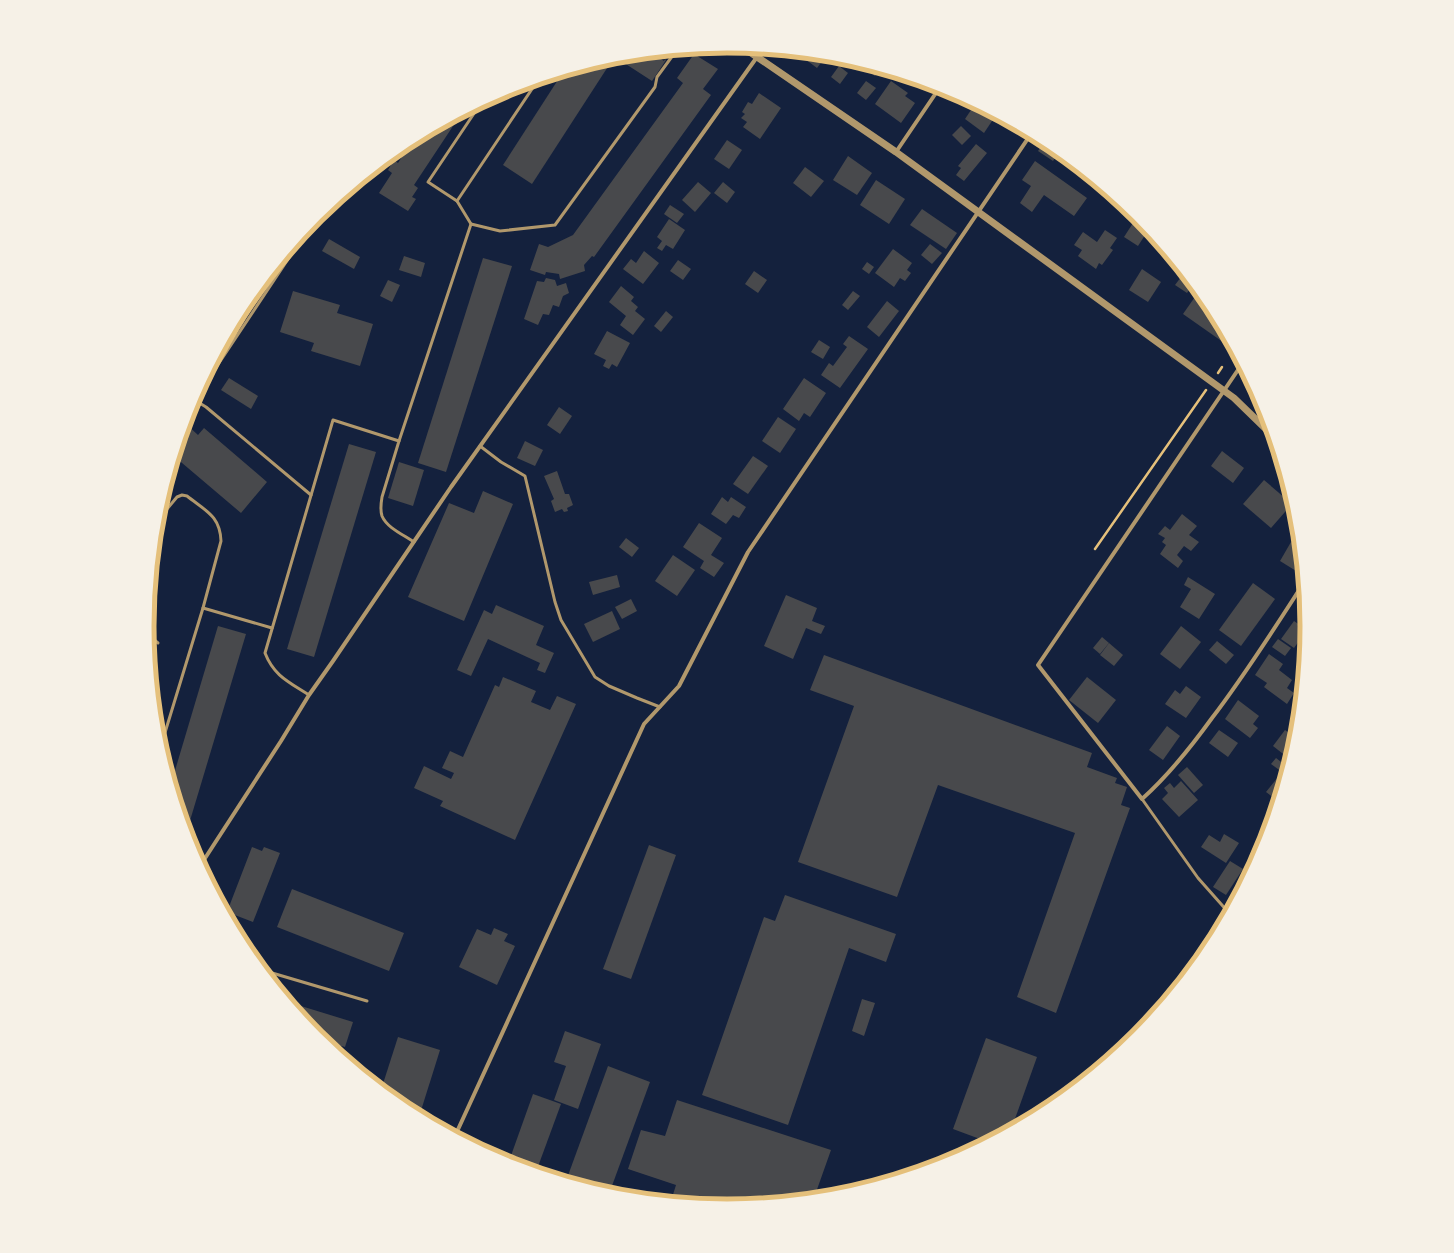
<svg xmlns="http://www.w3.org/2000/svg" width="1454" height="1253" viewBox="0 0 1454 1253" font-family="'DejaVu Sans',sans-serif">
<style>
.building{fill:#48494c}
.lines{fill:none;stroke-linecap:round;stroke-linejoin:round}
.path{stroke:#e5c07b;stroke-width:2.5}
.service{stroke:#b1986c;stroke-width:3}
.minor{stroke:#b1986c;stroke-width:4}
.tertiary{stroke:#b1986c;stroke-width:7}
.rim{fill:none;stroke:#e5c07b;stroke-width:5}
</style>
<rect width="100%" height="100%" fill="#14213d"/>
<!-- building -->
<g class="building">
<polygon points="665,52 661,59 664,61 665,59 666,60 652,81 615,57"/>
<polygon points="797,53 826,56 817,68"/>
<polygon points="694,54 718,69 703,89 711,95 594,257 592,256 584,265 585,271 560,279 559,274 546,272 545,275 530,270 539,244 548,247 573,235 683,83 677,78"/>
<polygon points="608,59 611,62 532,184 503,165 563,72"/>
<polygon points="867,65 874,67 880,69 875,76 865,68"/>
<polygon points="839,66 848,73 840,84 831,77"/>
<polygon points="866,81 876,88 866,100 857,93"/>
<polygon points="891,81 908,93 905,96 915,103 901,123 875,104"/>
<polygon points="759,93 781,108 760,139 743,127 747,122 741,118 745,114 742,112 748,102 752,104"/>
<polygon points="975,104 996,115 984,133 965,119"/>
<polygon points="461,114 414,185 418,188 412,197 416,199 408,211 379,193 392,173 388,170 394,160 398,163 407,149 403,145"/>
<polygon points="961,126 971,136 962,145 952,135"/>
<polygon points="727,140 742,150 729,169 714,159"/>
<polygon points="1045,141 1059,152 1053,161 1038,151"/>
<polygon points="976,144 987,153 964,181 956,175 961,168 958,166"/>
<polygon points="848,156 872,173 857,195 833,180"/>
<polygon points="1035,161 1087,198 1074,216 1044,195 1032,212 1020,203 1031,186 1022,180"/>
<polygon points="805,167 824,181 811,197 793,183"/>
<polygon points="876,180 905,199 889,224 860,205"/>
<polygon points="698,182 711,193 695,212 682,200"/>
<polygon points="723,182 735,192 727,203 714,193"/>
<polygon points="1116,198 1134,213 1133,215 1114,202"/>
<polygon points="670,205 684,214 677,223 664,214"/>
<polygon points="922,209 957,233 946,249 910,225"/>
<polygon points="669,219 685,230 673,249 666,245 662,251 657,248 662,241 657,237"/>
<polygon points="1133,223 1147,232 1138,246 1124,237"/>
<polygon points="1105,230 1117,238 1110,248 1113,250 1102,265 1099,263 1096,269 1078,256 1082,250 1074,245 1083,232 1097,242"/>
<polygon points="329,239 360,257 354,269 322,251"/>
<polygon points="930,244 942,253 932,264 921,255"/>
<polygon points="893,249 912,263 907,270 911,273 905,281 900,278 894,287 875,273"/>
<polygon points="644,251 659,263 643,284 623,269 631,259 636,263"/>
<polygon points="404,256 425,263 421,277 399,270"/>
<polygon points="483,258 512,266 446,472 418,463"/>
<polygon points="678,260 691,269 683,280 670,271"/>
<polygon points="867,262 874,267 869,274 862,269"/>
<polygon points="1142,269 1161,282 1148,302 1129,290"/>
<polygon points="754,271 767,280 758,293 745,284"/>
<polygon points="1181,277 1193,285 1187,293 1175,285"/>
<polygon points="546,278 555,280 557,286 566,283 569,293 563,296 559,307 553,305 549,315 543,314 538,325 524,319 537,281 544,282"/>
<polygon points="388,280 400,285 392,302 380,296"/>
<polygon points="621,286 634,297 631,301 638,307 635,311 645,319 633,335 620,325 626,316 609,302"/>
<polygon points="293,291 340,305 337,313 373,324 360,366 311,351 314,343 280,332"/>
<polygon points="853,291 860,296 848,310 842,305"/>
<polygon points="1197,294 1210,304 1232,345 1230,347 1183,314"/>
<polygon points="887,301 899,311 879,337 867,327"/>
<polygon points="666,311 673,317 661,332 654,326"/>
<polygon points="607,331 630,343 617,367 612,364 609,369 603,366 606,360 594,354"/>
<polygon points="849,336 868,349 840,388 821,375 829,363 833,366 847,347 843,344"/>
<polygon points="819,340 830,347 823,359 811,352"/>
<polygon points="229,378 258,396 251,409 221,390"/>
<polygon points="804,378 826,393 810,417 804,413 799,421 783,409"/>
<polygon points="559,407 572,416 560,434 547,425"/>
<polygon points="778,417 796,429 780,453 762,441"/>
<polygon points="185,423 198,435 204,428 267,482 241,513 175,457"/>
<polygon points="525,441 543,450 535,466 517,458"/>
<polygon points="349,444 376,452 314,657 287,649"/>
<polygon points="1222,451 1244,468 1233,483 1211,466"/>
<polygon points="753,456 768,466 748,494 733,484"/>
<polygon points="399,462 424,470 413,506 388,498"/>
<polygon points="557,471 565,494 569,494 573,505 567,508 568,511 564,512 562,509 555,512 551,501 554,499 544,476"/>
<polygon points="1264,480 1292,504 1271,528 1243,504"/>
<polygon points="483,491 513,504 464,621 408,597 449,503 474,513"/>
<polygon points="722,497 728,502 731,497 746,507 739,518 733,515 726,524 711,514"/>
<polygon points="1182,514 1197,526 1189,535 1199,542 1191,551 1184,546 1177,555 1183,561 1178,568 1160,554 1166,545 1162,542 1165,538 1158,534 1165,526 1170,530"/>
<polygon points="699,523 722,538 711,555 724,563 714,577 700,568 704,561 683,547"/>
<polygon points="626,538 639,548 632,557 619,547"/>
<polygon points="1291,542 1300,547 1301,574 1280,561"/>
<polygon points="673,555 695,570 677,596 655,581"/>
<polygon points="617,575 620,587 593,595 589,582"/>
<polygon points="1188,577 1215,594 1199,619 1180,607 1191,589 1184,585"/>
<polygon points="1253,583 1275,599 1241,646 1219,630"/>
<polygon points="786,595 817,608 812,621 825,626 821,634 806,628 793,659 764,646"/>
<polygon points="631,599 637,611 622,619 615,607"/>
<polygon points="496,605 544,626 536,645 554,653 545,673 537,670 540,663 488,639 471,676 457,670 484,610 492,614"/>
<polygon points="612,611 620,629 593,642 584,624"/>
<polygon points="1294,621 1307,630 1294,648 1281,639"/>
<polygon points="218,626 246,634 186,834 171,784"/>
<polygon points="1181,626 1201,642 1180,669 1160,654"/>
<polygon points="1102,637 1109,643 1100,654 1093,648"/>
<polygon points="1278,639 1291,648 1285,656 1272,647"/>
<polygon points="1217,641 1234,655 1226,664 1209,650"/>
<polygon points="1109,643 1123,655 1114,666 1100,655"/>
<polygon points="1269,654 1283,664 1279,670 1292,680 1287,688 1294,693 1287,704 1264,687 1267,683 1255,675"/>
<polygon points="824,655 1092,753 1087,767 1117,778 1115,783 1127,787 1121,805 1130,808 1056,1013 1017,997 1075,833 938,785 897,897 798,862 854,706 810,690"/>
<polygon points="503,677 536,691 531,702 550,710 557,696 576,704 515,840 440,806 443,801 414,788 424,766 451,779 454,773 442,768 450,751 463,757 495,685 499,687"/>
<polygon points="1087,677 1116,700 1098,723 1069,700"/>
<polygon points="1186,686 1201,697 1186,718 1165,704 1175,690 1180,694"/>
<polygon points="1238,700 1259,716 1253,724 1258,728 1250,738 1225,719"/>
<polygon points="1167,726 1180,736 1163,760 1149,750"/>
<polygon points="1219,730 1238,743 1228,757 1209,743"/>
<polygon points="1285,730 1296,738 1294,748 1287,757 1273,746"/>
<polygon points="1276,758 1285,765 1290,759 1278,801 1266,792 1282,772 1271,764"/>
<polygon points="1187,767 1203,785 1194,793 1178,775"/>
<polygon points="1181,781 1198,800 1179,817 1162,799 1168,793 1164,788 1170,783 1174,788"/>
<polygon points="1224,834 1239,843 1226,863 1201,847 1209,835 1220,842"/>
<polygon points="649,845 676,855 631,979 603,969"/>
<polygon points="252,847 262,851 264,847 280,853 253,922 227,912"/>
<polygon points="1230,861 1243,869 1226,895 1213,887"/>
<polygon points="292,889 404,933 389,971 277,927"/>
<polygon points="785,895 896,934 886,962 849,948 788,1125 702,1095 764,917 775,921"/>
<polygon points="494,928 508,934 504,941 515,946 497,985 459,967 477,929 491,935"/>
<polygon points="862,999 875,1003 864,1036 852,1031"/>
<polygon points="288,1002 353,1022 345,1047 320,1040"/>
<polygon points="565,1031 601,1044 578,1109 554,1100 566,1066 554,1062"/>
<polygon points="398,1037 440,1050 419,1117 404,1109 381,1090"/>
<polygon points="986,1038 1037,1057 1011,1130 988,1142 953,1129"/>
<polygon points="608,1066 650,1082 609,1194 566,1181"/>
<polygon points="533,1094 561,1104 536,1172 508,1164"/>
<polygon points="677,1100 831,1150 814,1198 727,1207 671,1201 676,1185 628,1169 641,1130 665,1136"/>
</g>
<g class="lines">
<!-- path -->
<g class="path">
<polyline points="1218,373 1222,367"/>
<polyline points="1095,549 1206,390"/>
</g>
<!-- service -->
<g class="service">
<polyline points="457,201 428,182 481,103"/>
<polyline points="471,224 457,201 538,80"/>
<polyline points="205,378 209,378 314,220 320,213"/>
<polyline points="193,399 206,407 311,495"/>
<polyline points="399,441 471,224 500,231 555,225 655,87 657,77 676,51"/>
<polyline points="480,446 501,462 525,476 555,602 561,620 595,677 609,686 637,698 660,707"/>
<path d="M157,521L177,497L182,495L187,496C206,511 220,516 221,541L203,608"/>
<polyline points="147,634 158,643"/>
<path d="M309,695C289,682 274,676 265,653L333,420L399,441L382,497C381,503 380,510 382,516C387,528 404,535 414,542"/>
<polyline points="160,749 203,608 272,628"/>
<polyline points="1142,799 1198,878 1229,913"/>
<polyline points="262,970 367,1001"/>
</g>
<!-- minor -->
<g class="minor">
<polyline points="896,152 940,87"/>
<path d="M1242,364L1038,665L1142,799C1169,775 1191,747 1212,718C1245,675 1274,629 1303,584"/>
<polyline points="200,866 281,741 309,695 333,661 451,487 757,57"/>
<polyline points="455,1136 644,724 679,686 748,552 1031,134"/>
</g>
<!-- tertiary -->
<g class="tertiary">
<polyline points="744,48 896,152 1212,382 1234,398 1272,435"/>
<polyline points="757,57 763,50"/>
</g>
</g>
<!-- crop -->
<path d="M0 0H1454V1253H0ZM154 626a573 573 0 1 1 1146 0a573 573 0 1 1-1146 0Z" fill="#f6f1e7" fill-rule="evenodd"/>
<path class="rim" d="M154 626a573 573 0 1 1 1146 0a573 573 0 1 1-1146 0Z"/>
</svg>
